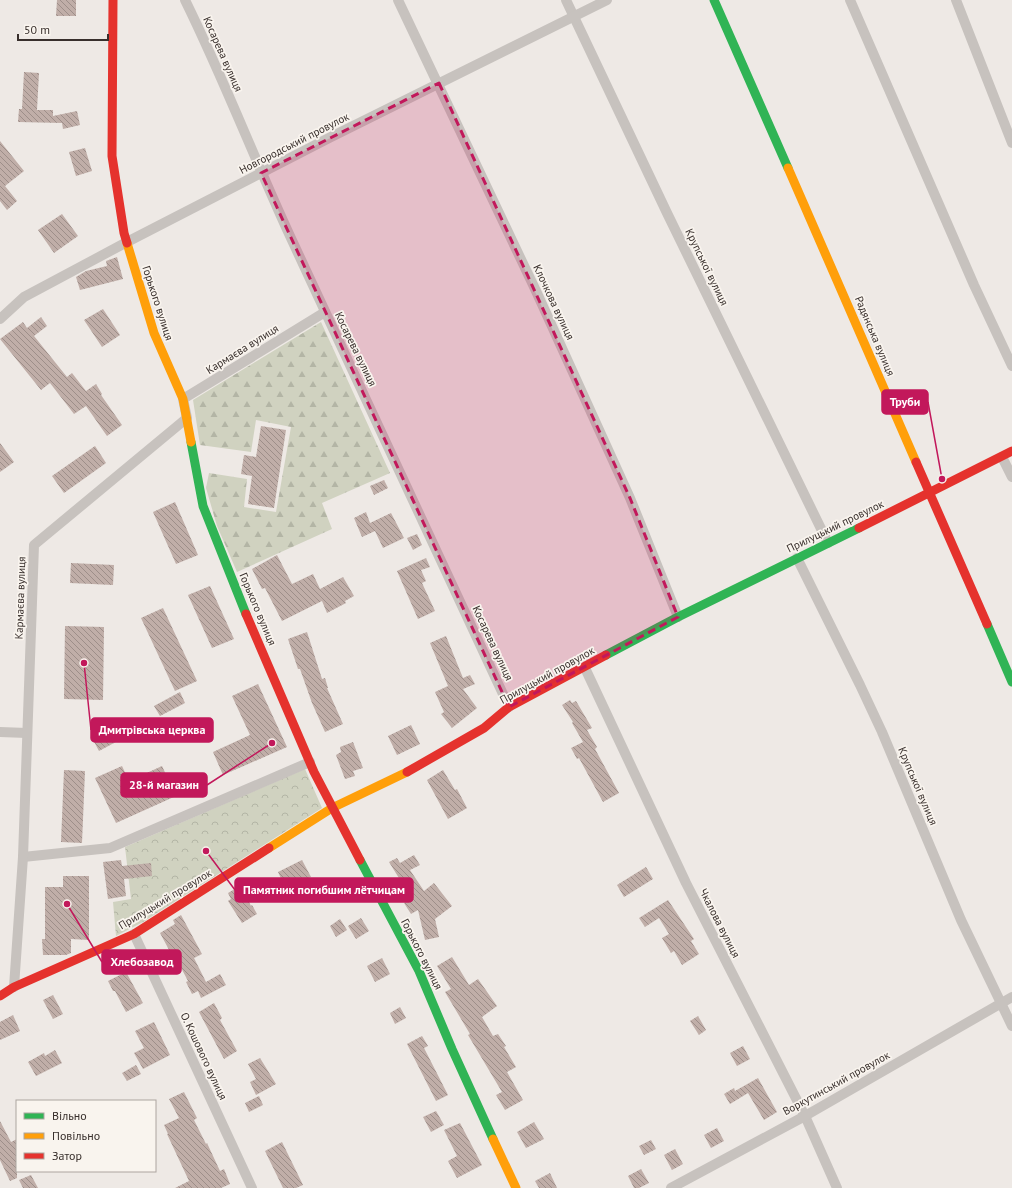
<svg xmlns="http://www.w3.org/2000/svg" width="1012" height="1188" viewBox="0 0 1012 1188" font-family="'PT Sans',sans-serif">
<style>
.forest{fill:url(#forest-firs)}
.park{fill:url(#park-crowns)}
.building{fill:url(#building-back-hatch)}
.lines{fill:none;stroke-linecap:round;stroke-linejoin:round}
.street{stroke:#c7c2be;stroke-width:10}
.fast{stroke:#30b455;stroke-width:9}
.slow{stroke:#ff9f0a;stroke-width:9}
.jam{stroke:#e5322d;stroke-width:9}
.marked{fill:#c2185b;fill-opacity:0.2;stroke:#c2185b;stroke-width:3;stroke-dasharray:8 5;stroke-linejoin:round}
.labels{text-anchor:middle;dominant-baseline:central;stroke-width:3.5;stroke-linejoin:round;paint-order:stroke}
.street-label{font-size:11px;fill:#382f2c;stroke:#f9f4ee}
.leader{fill:none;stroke:#c2185b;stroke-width:1.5}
.callout-dot{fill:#c2185b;stroke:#f9f4ee;stroke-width:1.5}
.callout{fill:#c2185b;stroke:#c2185b;stroke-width:1.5}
.callout-label{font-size:12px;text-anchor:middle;font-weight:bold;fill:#fff}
</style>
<defs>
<pattern id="forest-firs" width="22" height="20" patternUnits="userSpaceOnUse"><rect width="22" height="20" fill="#d0d2c0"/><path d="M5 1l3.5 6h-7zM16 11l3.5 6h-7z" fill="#b3b5a5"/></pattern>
<pattern id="park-crowns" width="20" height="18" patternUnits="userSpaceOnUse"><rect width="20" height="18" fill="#d0d2c0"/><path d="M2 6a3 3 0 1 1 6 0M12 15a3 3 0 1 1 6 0" fill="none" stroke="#b3b5a5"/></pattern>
<pattern id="building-back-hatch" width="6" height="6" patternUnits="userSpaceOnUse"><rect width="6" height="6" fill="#c0aea8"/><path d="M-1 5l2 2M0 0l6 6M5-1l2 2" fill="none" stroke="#9d8e89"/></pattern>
</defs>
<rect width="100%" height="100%" fill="#eee9e5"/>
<!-- forest -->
<polygon class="forest" points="321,322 390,473 322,503 332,529 237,572 217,526 206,488 209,473 247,479 244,507 276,512 291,427 256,420 251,452 200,445 193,400"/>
<!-- park -->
<polygon class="park" points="305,769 322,808 143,922 116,936 113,902 131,899 125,847"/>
<!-- building -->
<g class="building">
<polygon points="57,0 76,0 76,16 56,16"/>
<polygon points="24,72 39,73 37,110 53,110 53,116 77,111 80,125 63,129 62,123 18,122 19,109 22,109"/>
<polygon points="0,141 24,171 5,186 17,201 7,210 0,201"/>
<polygon points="85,148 92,171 76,176 69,152"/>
<polygon points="62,214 78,236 54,253 38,230"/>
<polygon points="117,257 123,279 80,290 76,277 86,271 107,266 106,261"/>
<polygon points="103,309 120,335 102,347 84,320"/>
<polygon points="41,317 47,326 34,336 67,377 72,373 86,391 96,384 102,394 101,395 122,425 107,436 86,406 74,414 50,383 41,390 0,339 23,322 27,328"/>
<polygon points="261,426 286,430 274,508 248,504 252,476 241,474 244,455 256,457"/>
<polygon points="0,443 14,462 0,472"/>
<polygon points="95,446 106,463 64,493 52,476"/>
<polygon points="384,480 388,488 374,495 370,486"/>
<polygon points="175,502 198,555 176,564 153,512"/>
<polygon points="366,512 370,523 391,513 404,538 383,548 375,531 362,537 354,518"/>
<polygon points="417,534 422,545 413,550 407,538"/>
<polygon points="277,555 292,584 313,574 320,589 343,577 354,596 345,601 346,603 327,613 322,601 282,621 265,588 262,589 252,569"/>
<polygon points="426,558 430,567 421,570 426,581 422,583 435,611 418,619 397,571"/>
<polygon points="71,563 114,565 113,585 70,583"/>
<polygon points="210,586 234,639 212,648 188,595"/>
<polygon points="163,608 197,681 175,691 141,618"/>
<polygon points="65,626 104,627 103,700 64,699"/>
<polygon points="307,632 322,679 325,678 328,688 327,688 343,724 325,732 312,703 300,669 298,669 288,639"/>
<polygon points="446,636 463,678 470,675 475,684 463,689 477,708 452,728 441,714 444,712 435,692 448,686 430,643"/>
<polygon points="258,684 287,747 223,775 213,752 250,735 232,696"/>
<polygon points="180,692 185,703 160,716 154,706"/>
<polygon points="570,700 572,703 576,701 592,728 587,730 597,747 595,749 619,793 603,802 579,758 577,759 571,748 583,742 572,723 573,722 562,705"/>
<polygon points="121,720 129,735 99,751 91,736"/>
<polygon points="411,725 420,744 397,755 388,736"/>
<polygon points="353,742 363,768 353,771 355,776 345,779 336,755 341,752 340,747"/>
<polygon points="122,766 129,781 162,766 176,796 116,823 95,778"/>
<polygon points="64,770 85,771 82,843 61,842"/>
<polygon points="443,770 455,790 457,789 467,808 448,819 427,780"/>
<polygon points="414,855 420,865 410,870 424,891 434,883 452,906 435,919 439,937 425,940 418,910 411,914 404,903 407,901 397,886 402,883 389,862 397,858 400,863"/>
<polygon points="121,860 122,866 151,863 152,876 124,879 126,896 108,899 103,862"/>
<polygon points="302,860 311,877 286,889 278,872"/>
<polygon points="646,867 653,879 624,897 617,885"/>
<polygon points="63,876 89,876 89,940 71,939 71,953 66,955 43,955 42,939 45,939 45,887 63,887"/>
<polygon points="240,886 251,906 252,905 257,914 242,923 228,901 231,899 228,893"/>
<polygon points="668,900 694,939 691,941 699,954 682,965 674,951 671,953 662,938 669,934 659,918 645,927 639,918"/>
<polygon points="181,915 202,954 194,958 206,982 220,974 226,985 201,998 198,991 192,994 186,982 188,981 177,960 175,961 160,933 175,924 173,920"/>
<polygon points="361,918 369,931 356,939 348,926"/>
<polygon points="340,919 347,930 336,937 330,926"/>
<polygon points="452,957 469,985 478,979 497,1006 482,1017 493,1036 498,1034 506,1046 504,1047 516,1067 507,1072 523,1100 505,1110 496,1095 502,1092 468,1035 470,1034 445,992 451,989 437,966"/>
<polygon points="382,958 390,974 375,982 367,966"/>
<polygon points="126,972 143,1003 126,1012 115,991 113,991 108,981"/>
<polygon points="53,995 63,1014 53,1019 43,1000"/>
<polygon points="214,1003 222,1018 220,1020 237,1051 224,1059 199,1012"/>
<polygon points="400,1007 406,1018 395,1024 390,1013"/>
<polygon points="13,1015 20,1031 0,1040 0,1022"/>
<polygon points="698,1016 706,1030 699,1035 690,1021"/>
<polygon points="154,1022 170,1055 143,1069 134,1053 144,1048 135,1031"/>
<polygon points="422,1036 428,1046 424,1048 448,1095 436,1101 407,1044"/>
<polygon points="743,1046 750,1059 737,1066 730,1053"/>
<polygon points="55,1050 62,1063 36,1076 28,1062 44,1053 45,1056"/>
<polygon points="260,1058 276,1084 256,1095 250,1082 256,1079 248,1064"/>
<polygon points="136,1065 141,1074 127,1081 122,1073"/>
<polygon points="758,1078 777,1112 764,1120 748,1093 730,1104 724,1094 734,1088 735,1091"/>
<polygon points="184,1092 197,1118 194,1120 206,1144 207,1143 220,1171 224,1169 230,1184 221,1188 175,1188 189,1181 167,1134 168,1134 164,1125 179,1118 169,1099"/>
<polygon points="259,1096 263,1105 249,1112 245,1103"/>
<polygon points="436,1111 444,1125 431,1132 423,1117"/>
<polygon points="0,1121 11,1142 17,1139 17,1178 10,1181 0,1160"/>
<polygon points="534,1122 544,1139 526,1148 517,1132"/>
<polygon points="460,1123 482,1165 457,1178 448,1161 457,1156 444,1130"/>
<polygon points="717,1128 724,1141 711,1148 704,1135"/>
<polygon points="651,1140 656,1149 644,1155 639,1146"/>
<polygon points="282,1142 303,1185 296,1188 283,1188 265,1151"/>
<polygon points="675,1149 683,1164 672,1170 664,1155"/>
<polygon points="641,1169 649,1183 639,1188 634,1188 628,1176"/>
<polygon points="550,1173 557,1188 539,1188 535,1181"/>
<polygon points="31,1175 38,1188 23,1188 19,1180"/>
</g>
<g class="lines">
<!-- street -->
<g class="street">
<path d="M185,0C223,77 254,158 290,236C362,393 437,549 509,707"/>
<polyline points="398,0 536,291 630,498 678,617"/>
<polyline points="566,0 667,213 828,543"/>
<polyline points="850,0 974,285 1012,366"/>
<polyline points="956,0 1012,143"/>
<polyline points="0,319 24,297 127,242 329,138 607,0"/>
<polyline points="1002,457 1012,477"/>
<polyline points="797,558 860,685 882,732 961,920 1012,1026"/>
<polyline points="585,668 686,883 805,1116 837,1188"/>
<polyline points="0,732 27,733"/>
<polyline points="23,857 110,848 310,762"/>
<polyline points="134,934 252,1188"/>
<polyline points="14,987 23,857 34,545 187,418 183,399 325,312"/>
<polyline points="671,1188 805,1116 1012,997"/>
</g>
<!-- fast -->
<g class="fast">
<polyline points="714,0 788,168"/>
<polyline points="191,442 203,506 246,614"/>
<polyline points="987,624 1012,682"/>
<polyline points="606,655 678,617 859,528"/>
<polyline points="360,860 419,971 452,1049 493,1139"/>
</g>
<!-- slow -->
<g class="slow">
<polyline points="788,168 916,462"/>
<polyline points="127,243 154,333 183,399 191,442"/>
<polyline points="269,848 332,808 407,772"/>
<polyline points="493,1139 516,1188"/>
</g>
<!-- jam -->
<g class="jam">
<polyline points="113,0 112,156 124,233 127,243"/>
<polyline points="916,462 987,624"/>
<polyline points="859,528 1012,451"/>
<polyline points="246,614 314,772 360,860"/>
<polyline points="407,772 484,728 509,707 606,655"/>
<polyline points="0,996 14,987 134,934 269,848"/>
</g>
</g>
<!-- marked area -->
<path class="marked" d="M439,83L630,498L678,617L509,707L261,173Z"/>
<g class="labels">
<!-- street labels -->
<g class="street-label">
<text transform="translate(223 54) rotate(66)">Косарева вулиця</text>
<text transform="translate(294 143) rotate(-27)">Новгородський провулок</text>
<text transform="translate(707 267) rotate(64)">Крупської вулиця</text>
<text transform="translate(554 302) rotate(65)">Клочкова вулиця</text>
<text transform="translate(158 303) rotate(72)">Горького вулиця</text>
<text transform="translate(875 336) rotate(67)">Радянська вулиця</text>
<text transform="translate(242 349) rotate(-32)">Кармаєва вулиця</text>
<text transform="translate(356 349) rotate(64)">Косарева вулиця</text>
<text transform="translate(835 526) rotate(-26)">Прилуцький провулок</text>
<text transform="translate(20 598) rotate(-88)">Кармаєва вулиця</text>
<text transform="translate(258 609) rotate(67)">Горького вулиця</text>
<text transform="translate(493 643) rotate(65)">Косарева вулиця</text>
<text transform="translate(547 675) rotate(-29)">Прилуцький провулок</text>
<text transform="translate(918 786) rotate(67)">Крупської вулиця</text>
<text transform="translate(165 899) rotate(-31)">Прилуцький провулок</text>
<text transform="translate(720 923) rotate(63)">Чкалова вулиця</text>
<text transform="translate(422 954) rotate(63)">Горького вулиця</text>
<text transform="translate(204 1056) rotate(65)">О. Кошового вулиця</text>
<text transform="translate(836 1083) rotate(-29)">Воркутинський провулок</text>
</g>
</g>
<!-- callouts -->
<path class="leader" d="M942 479L928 402M84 663L91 730M272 743L207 785M206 851L235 890M67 904L102 962"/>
<g class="callout-dot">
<circle cx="942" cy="479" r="4"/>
<circle cx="84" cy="663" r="4"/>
<circle cx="272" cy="743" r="4"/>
<circle cx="206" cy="851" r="4"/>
<circle cx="67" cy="904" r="4"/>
</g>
<g class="callout">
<rect x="882" y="390" width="46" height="24" rx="4"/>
<rect x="91" y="718" width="122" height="24" rx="4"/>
<rect x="121" y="773" width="86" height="24" rx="4"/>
<rect x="235" y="878" width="178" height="24" rx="4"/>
<rect x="102" y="950" width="79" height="24" rx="4"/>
</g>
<g class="callout-label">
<text x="905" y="406">Труби</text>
<text x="152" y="734">Дмитрівська церква</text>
<text x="164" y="789">28-й магазин</text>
<text x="324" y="894">Памятник погибшим лётчицам</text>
<text x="142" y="966">Хлебозавод</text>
</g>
<!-- legend -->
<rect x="16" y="1100" width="140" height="72" fill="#f9f4ee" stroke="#aca5a0"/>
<rect x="24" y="1113" width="20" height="6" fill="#30b455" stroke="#aca5a0"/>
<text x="52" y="1120" font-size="12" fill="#382f2c">Вільно</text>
<rect x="24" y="1133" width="20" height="6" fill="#ff9f0a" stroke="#aca5a0"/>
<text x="52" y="1140" font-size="12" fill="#382f2c">Повільно</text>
<rect x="24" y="1153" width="20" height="6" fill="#e5322d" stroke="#aca5a0"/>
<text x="52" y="1160" font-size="12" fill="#382f2c">Затор</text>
<!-- scale -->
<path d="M18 34v6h90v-6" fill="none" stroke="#382f2c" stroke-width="2"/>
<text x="24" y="34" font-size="12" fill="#382f2c" stroke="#f9f4ee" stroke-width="3" paint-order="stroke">50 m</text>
</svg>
